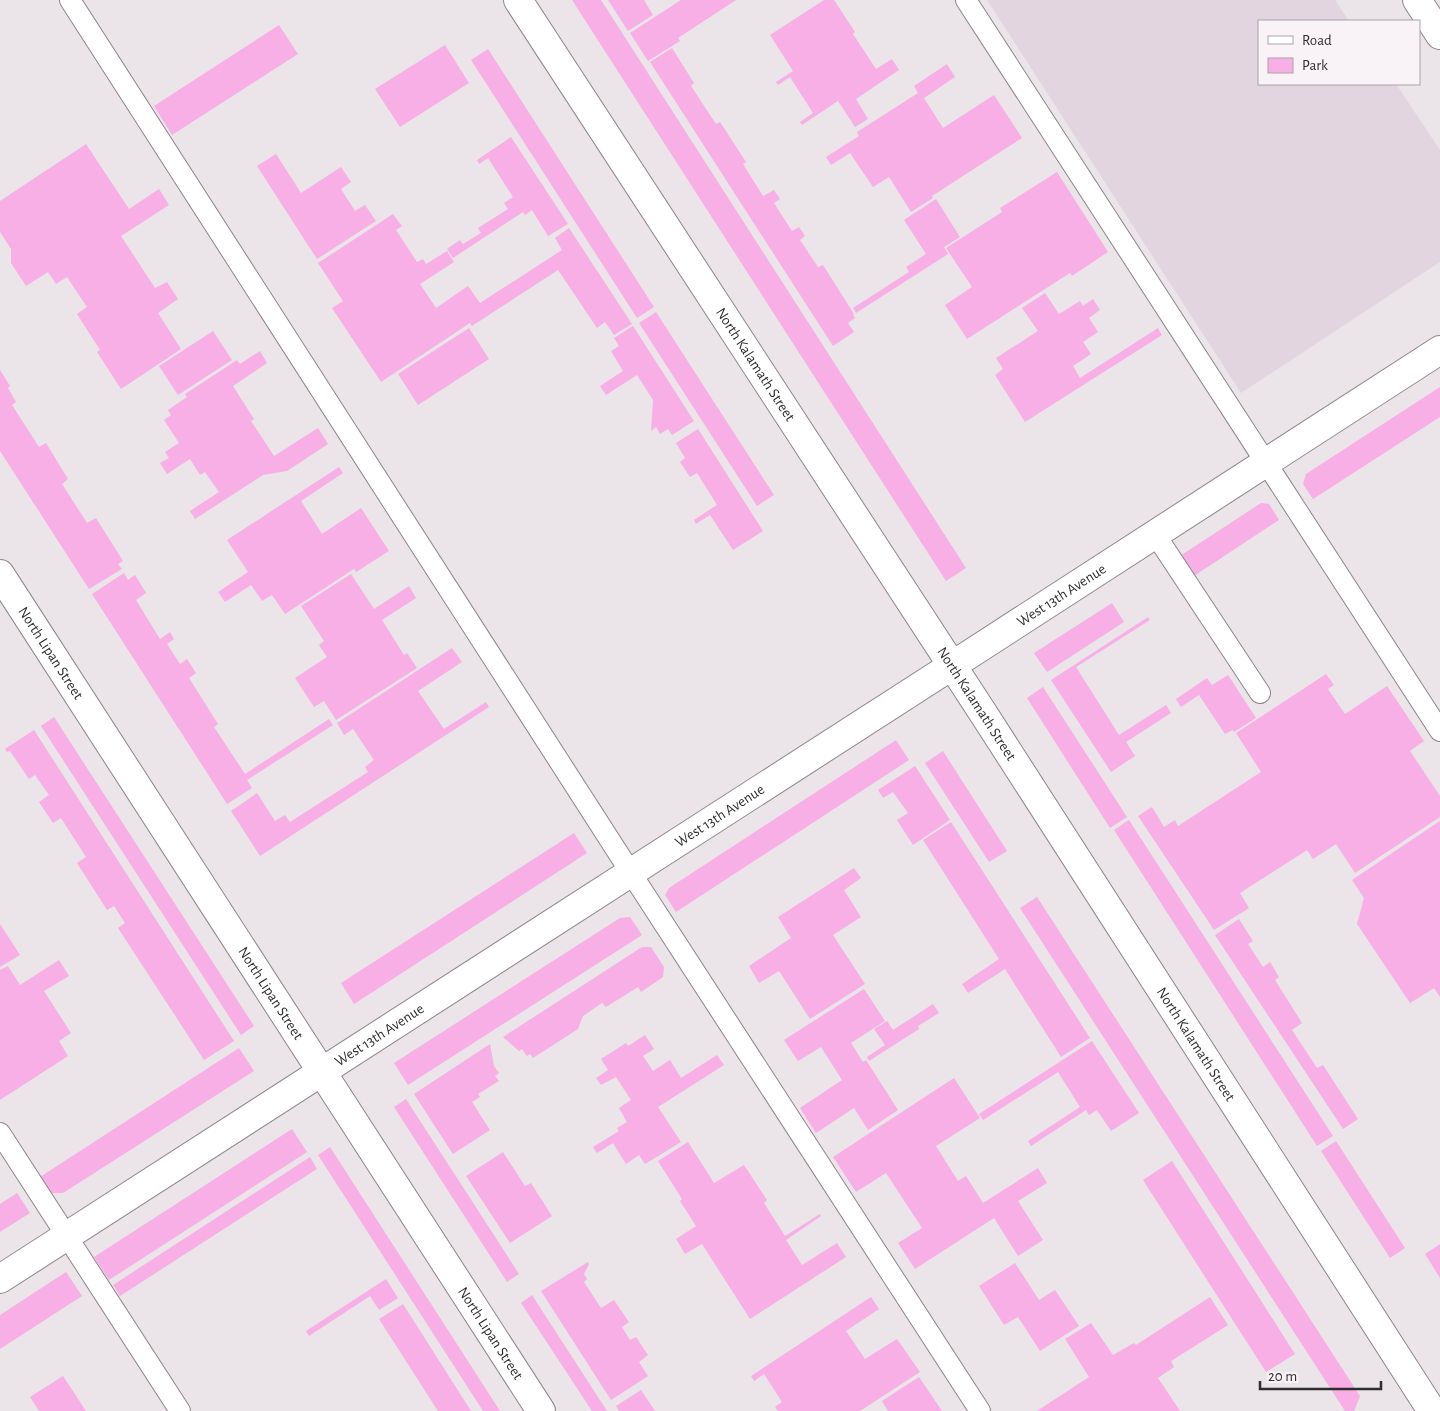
<svg xmlns="http://www.w3.org/2000/svg" width="1440" height="1411" viewBox="0 0 1440 1411" font-family="'Alegreya Sans',sans-serif">
<style>
.built{fill:#e3d5df}
.green{fill:#f7afe6}
.lines{fill:none;stroke-linecap:round;stroke-linejoin:round}
.service-casing{stroke:#8c858a;stroke-width:22}
.minor-casing{stroke:#8c858a;stroke-width:30}
.tertiary-casing{stroke:#8c858a;stroke-width:30}
.secondary-casing{stroke:#8c858a;stroke-width:30}
.service{stroke:#fff;stroke-width:20}
.minor{stroke:#fff;stroke-width:28}
.tertiary{stroke:#fff;stroke-width:28}
.secondary{stroke:#fff;stroke-width:28}
.labels{text-anchor:middle;dominant-baseline:central;stroke-width:4;stroke-linejoin:round;paint-order:stroke}
.street-label{font-size:15px;fill:#2f2c2e;stroke:#f9f2f7}
</style>
<rect width="100%" height="100%" fill="#ebe4e9"/>
<!-- built -->
<polygon class="built" points="987,0 1335,0 1349,21 1259,21 1259,84 1396,84 1440,150 1440,262 1241,393"/>
<!-- green -->
<g class="green">
<polygon points="572,0 601,0 966,568 946,581"/>
<polygon points="608,0 644,0 653,15 628,31"/>
<polygon points="681,0 736,0 678,38 680,41 648,61 630,33"/>
<polygon points="824,0 834,0 855,32 853,34 876,69 892,59 899,70 856,99 868,119 855,127 838,101 802,125 800,122 813,113 790,77 778,85 776,82 793,71 770,35"/>
<polygon points="279,25 298,54 172,135 154,106"/>
<polygon points="445,45 469,83 400,127 375,89"/>
<polygon points="672,48 694,83 691,86 716,124 720,122 746,162 743,164 763,196 774,190 780,199 774,203 792,231 799,227 805,236 800,240 818,267 823,265 854,314 853,315 855,318 848,323 854,332 833,346 650,62"/>
<polygon points="488,49 654,307 637,318 471,60"/>
<polygon points="947,64 955,77 924,98 943,128 994,95 1022,138 932,196 933,198 911,212 889,177 873,187 850,153 831,165 826,157 859,136 857,132 918,93 914,86"/>
<polygon points="511,137 568,224 548,236 532,210 525,215 523,212 453,258 447,249 460,240 463,244 481,233 478,228 508,209 504,203 513,197 488,158 479,164 477,160"/>
<polygon points="86,144 129,209 159,189 169,205 121,236 155,288 167,282 178,299 158,313 181,349 121,389 97,352 100,350 77,314 87,307 67,277 56,284 48,272 26,286 11,263 11,249 0,232 0,201"/>
<polygon points="276,154 301,193 341,167 351,182 341,189 355,211 365,205 376,221 317,259 257,166"/>
<polygon points="1057,172 1108,252 1072,276 1070,273 967,339 945,305 972,287 946,248 1002,212 1000,208"/>
<polygon points="936,199 960,237 944,247 948,254 856,313 853,308 909,272 906,267 926,254 904,220"/>
<polygon points="393,214 402,226 396,230 417,262 423,259 426,264 447,251 454,262 420,284 436,308 468,286 480,303 562,250 555,238 569,228 632,324 614,335 605,322 597,328 558,270 472,326 470,323 381,382 332,308 343,301 318,263"/>
<polygon points="1045,293 1059,314 1080,301 1083,306 1093,299 1100,310 1089,318 1098,332 1083,342 1091,354 1073,366 1080,378 1158,328 1162,335 1025,422 995,375 1003,369 996,358 1038,331 1022,308"/>
<polygon points="656,312 774,495 757,506 639,323"/>
<polygon points="633,326 694,421 672,435 668,429 660,434 656,427 651,431 653,400 637,375 606,395 600,386 623,371 611,351 619,346 614,338"/>
<polygon points="469,328 489,359 418,405 398,374"/>
<polygon points="213,331 232,360 178,395 159,366"/>
<polygon points="260,351 267,363 233,386 254,419 251,421 274,456 318,428 328,444 287,471 263,475 195,519 190,511 219,492 205,472 200,475 190,459 167,474 160,463 169,458 165,452 179,443 164,420 171,415 168,410 187,397 185,394 237,360 240,364"/>
<polygon points="0,370 10,386 8,388 16,402 12,405 39,447 46,443 68,479 62,484 87,523 96,518 123,561 118,564 122,569 89,589 0,451"/>
<polygon points="1440,387 1440,417 1313,499 1303,484 1306,474"/>
<polygon points="698,429 763,531 733,550 710,515 696,524 694,520 717,505 697,473 690,477 680,462 685,458 676,443"/>
<polygon points="339,467 343,473 301,501 322,534 361,508 389,551 356,572 354,569 285,614 272,595 262,601 251,585 225,602 218,592 248,572 227,540"/>
<polygon points="1261,503 1269,504 1279,520 1191,578 1177,558"/>
<polygon points="124,573 128,580 135,575 146,593 136,600 160,639 170,632 174,639 167,644 180,664 187,659 196,673 189,678 218,724 214,727 245,774 329,719 333,725 247,780 252,788 227,804 92,594"/>
<polygon points="351,574 374,609 409,586 416,598 382,620 404,655 407,653 417,668 336,720 324,701 314,707 295,678 327,657 319,645 324,641 301,606"/>
<polygon points="1112,603 1124,622 1047,672 1034,653"/>
<polygon points="1148,617 1150,620 1076,667 1119,735 1166,705 1171,713 1126,742 1135,756 1111,772 1051,680"/>
<polygon points="452,648 462,662 418,691 444,729 486,702 489,707 260,856 231,811 257,793 275,821 285,815 290,822 368,772 365,767 374,760 353,729 344,735 337,723"/>
<polygon points="1326,674 1334,685 1328,689 1345,714 1387,686 1424,741 1410,751 1440,796 1440,817 1355,873 1336,844 1313,859 1307,850 1240,893 1249,908 1214,930 1138,816 1152,807 1164,827 1175,820 1178,826 1261,772 1236,733"/>
<polygon points="1228,675 1256,718 1234,732 1233,730 1225,734 1199,695 1181,707 1176,699 1207,678 1212,685"/>
<polygon points="1043,687 1127,817 1110,828 1027,698"/>
<polygon points="54,717 254,1026 241,1035 41,726"/>
<polygon points="34,730 234,1041 204,1060 118,928 125,923 114,906 107,910 77,863 86,857 61,818 53,823 39,802 49,795 35,775 29,779 10,751 7,752 5,749"/>
<polygon points="896,740 909,760 676,912 665,895 669,888"/>
<polygon points="943,751 1007,851 989,862 925,763"/>
<polygon points="915,766 950,820 913,845 897,820 908,813 893,792 883,798 878,790"/>
<polygon points="1129,820 1333,1136 1317,1146 1114,830"/>
<polygon points="1440,821 1440,997 1434,988 1410,1003 1357,924 1364,898 1352,880"/>
<polygon points="951,822 1090,1038 1061,1057 1005,969 968,993 962,984 999,959 923,840"/>
<polygon points="574,833 587,853 354,1004 341,983"/>
<polygon points="854,868 861,878 844,890 861,917 833,935 865,984 810,1019 779,971 759,983 749,966 791,938 778,917"/>
<polygon points="1037,897 1360,1396 1354,1411 1345,1411 1020,908"/>
<polygon points="630,917 642,935 408,1085 394,1063 620,918"/>
<polygon points="1239,919 1253,941 1248,944 1263,967 1270,962 1279,977 1275,980 1302,1023 1292,1030 1317,1068 1323,1065 1358,1119 1343,1129 1215,935"/>
<polygon points="0,924 20,955 0,967"/>
<polygon points="642,947 651,947 664,967 663,977 641,992 638,987 606,1007 602,1003 583,1016 578,1029 533,1058 530,1054 527,1056 522,1049 519,1051 503,1037"/>
<polygon points="59,960 69,976 44,991 71,1033 59,1041 68,1056 0,1100 0,970 8,966 20,985"/>
<polygon points="864,989 885,1021 851,1043 863,1062 866,1060 898,1110 868,1130 854,1108 816,1133 800,1108 842,1080 821,1047 798,1061 784,1040"/>
<polygon points="933,1004 939,1013 918,1026 919,1029 869,1061 867,1057 885,1045 874,1029 887,1021 893,1030"/>
<polygon points="645,1035 654,1049 643,1056 653,1071 670,1060 681,1078 717,1055 724,1065 658,1107 681,1142 645,1164 639,1155 626,1164 613,1143 597,1153 593,1147 619,1131 617,1128 627,1122 619,1108 631,1100 616,1077 601,1085 596,1078 608,1070 601,1059 626,1043 628,1046"/>
<polygon points="1092,1041 1139,1113 1111,1131 1097,1110 1089,1115 1086,1110 1031,1146 1028,1141 1080,1107 1058,1072 983,1120 979,1114"/>
<polygon points="490,1044 494,1066 499,1073 495,1076 499,1081 478,1094 480,1097 472,1102 490,1130 453,1154 414,1094"/>
<polygon points="239,1048 254,1071 63,1193 50,1193 40,1177"/>
<polygon points="954,1078 980,1118 936,1146 958,1181 966,1176 983,1203 1038,1168 1047,1183 1018,1201 1043,1240 1018,1256 994,1218 915,1269 898,1243 922,1228 886,1173 856,1192 833,1157"/>
<polygon points="406,1099 519,1274 507,1282 394,1107"/>
<polygon points="292,1129 307,1152 109,1280 94,1257"/>
<polygon points="1336,1141 1405,1248 1390,1258 1321,1151"/>
<polygon points="688,1142 714,1183 744,1165 767,1200 764,1203 785,1236 820,1214 821,1216 786,1240 802,1265 837,1243 846,1257 750,1319 702,1244 685,1254 676,1239 696,1226 680,1201 682,1199 658,1161"/>
<polygon points="330,1147 500,1411 483,1411 318,1155"/>
<polygon points="503,1152 525,1186 531,1183 552,1216 510,1243 466,1176"/>
<polygon points="310,1157 317,1169 120,1296 113,1285"/>
<polygon points="1172,1161 1295,1354 1266,1372 1143,1180"/>
<polygon points="17,1193 30,1213 0,1232 0,1204"/>
<polygon points="1440,1244 1440,1278 1425,1254"/>
<polygon points="588,1262 589,1264 584,1274 587,1279 584,1282 601,1308 614,1300 629,1322 622,1327 630,1340 636,1337 648,1355 639,1362 648,1376 611,1400 541,1291"/>
<polygon points="1015,1263 1039,1300 1055,1290 1079,1326 1040,1351 1018,1317 1004,1325 979,1286"/>
<polygon points="66,1272 82,1296 0,1349 0,1315"/>
<polygon points="386,1279 398,1298 379,1310 370,1296 309,1336 306,1331"/>
<polygon points="532,1295 607,1411 592,1411 521,1303"/>
<polygon points="871,1297 879,1309 846,1331 865,1359 897,1339 920,1372 860,1411 778,1411 775,1407 782,1402 764,1374 754,1381 751,1376"/>
<polygon points="1210,1297 1228,1325 1171,1361 1174,1367 1158,1378 1180,1411 1037,1411 1089,1377 1065,1339 1091,1323 1113,1355 1134,1343 1136,1345"/>
<polygon points="403,1304 471,1411 438,1411 379,1319"/>
<polygon points="63,1376 86,1411 39,1411 30,1397"/>
<polygon points="919,1377 942,1411 888,1411 882,1401"/>
<polygon points="641,1390 655,1411 619,1411 616,1406"/>
</g>
<g class="lines">
<defs>
<g id="service">
<polyline points="70,0 631,873 980,1411"/>
<polyline points="966,0 1440,731"/>
<polyline points="1155,534 1260,693"/>
<polyline points="0,1133 180,1411"/>
</g>
<g id="minor">
<path id="s1" d="M0,574L541,1411"/>
</g>
<g id="tertiary">
<path id="s2" d="M0,1279L953,665"/>
</g>
<g id="secondary">
<path id="s3" d="M518,0L985,716L1432,1411"/>
<polyline points="1417,0 1440,35"/>
<path id="s4" d="M953,665L1440,350"/>
</g>
</defs>
<!-- service casing -->
<use href="#service" class="service-casing"/>
<!-- minor casing -->
<use href="#minor" class="minor-casing"/>
<!-- tertiary casing -->
<use href="#tertiary" class="tertiary-casing"/>
<!-- secondary casing -->
<use href="#secondary" class="secondary-casing"/>
<!-- service -->
<use href="#service" class="service"/>
<!-- minor -->
<use href="#minor" class="minor"/>
<!-- tertiary -->
<use href="#tertiary" class="tertiary"/>
<!-- secondary -->
<use href="#secondary" class="secondary"/>
</g>
<g class="labels">
<!-- street labels -->
<g class="street-label">
<text stroke="none"><textPath href="#s3" startOffset="435">North Kalamath Street</textPath></text>
<text stroke="none"><textPath href="#s4" startOffset="129">West 13th Avenue</textPath></text>
<text stroke="none"><textPath href="#s1" startOffset="94">North Lipan Street</textPath></text>
<text stroke="none"><textPath href="#s3" startOffset="840">North Kalamath Street</textPath></text>
<text stroke="none"><textPath href="#s2" startOffset="856">West 13th Avenue</textPath></text>
<text stroke="none"><textPath href="#s1" startOffset="499">North Lipan Street</textPath></text>
<text stroke="none"><textPath href="#s2" startOffset="451">West 13th Avenue</textPath></text>
<text stroke="none"><textPath href="#s3" startOffset="1245">North Kalamath Street</textPath></text>
<text stroke="none"><textPath href="#s1" startOffset="904">North Lipan Street</textPath></text>
</g>
</g>
<!-- legend -->
<rect x="1258" y="20" width="162" height="65" fill="#f9f2f7" stroke="#a8a3a7"/>
<rect x="1268" y="36" width="25" height="8" fill="#ffffff" stroke="#a8a3a7"/>
<text x="1302" y="45" font-size="15" fill="#2f2c2e">Road</text>
<rect x="1268" y="58" width="25" height="15" fill="#f7afe6" stroke="#a8a3a7"/>
<text x="1302" y="70" font-size="15" fill="#2f2c2e">Park</text>
<!-- scale -->
<path d="M1260 1381v8h121v-8" fill="none" stroke="#2f2c2e" stroke-width="2.5"/>
<text x="1268" y="1381" font-size="15" fill="#2f2c2e" stroke="#f9f2f7" stroke-width="4" paint-order="stroke">20 m</text>
</svg>
